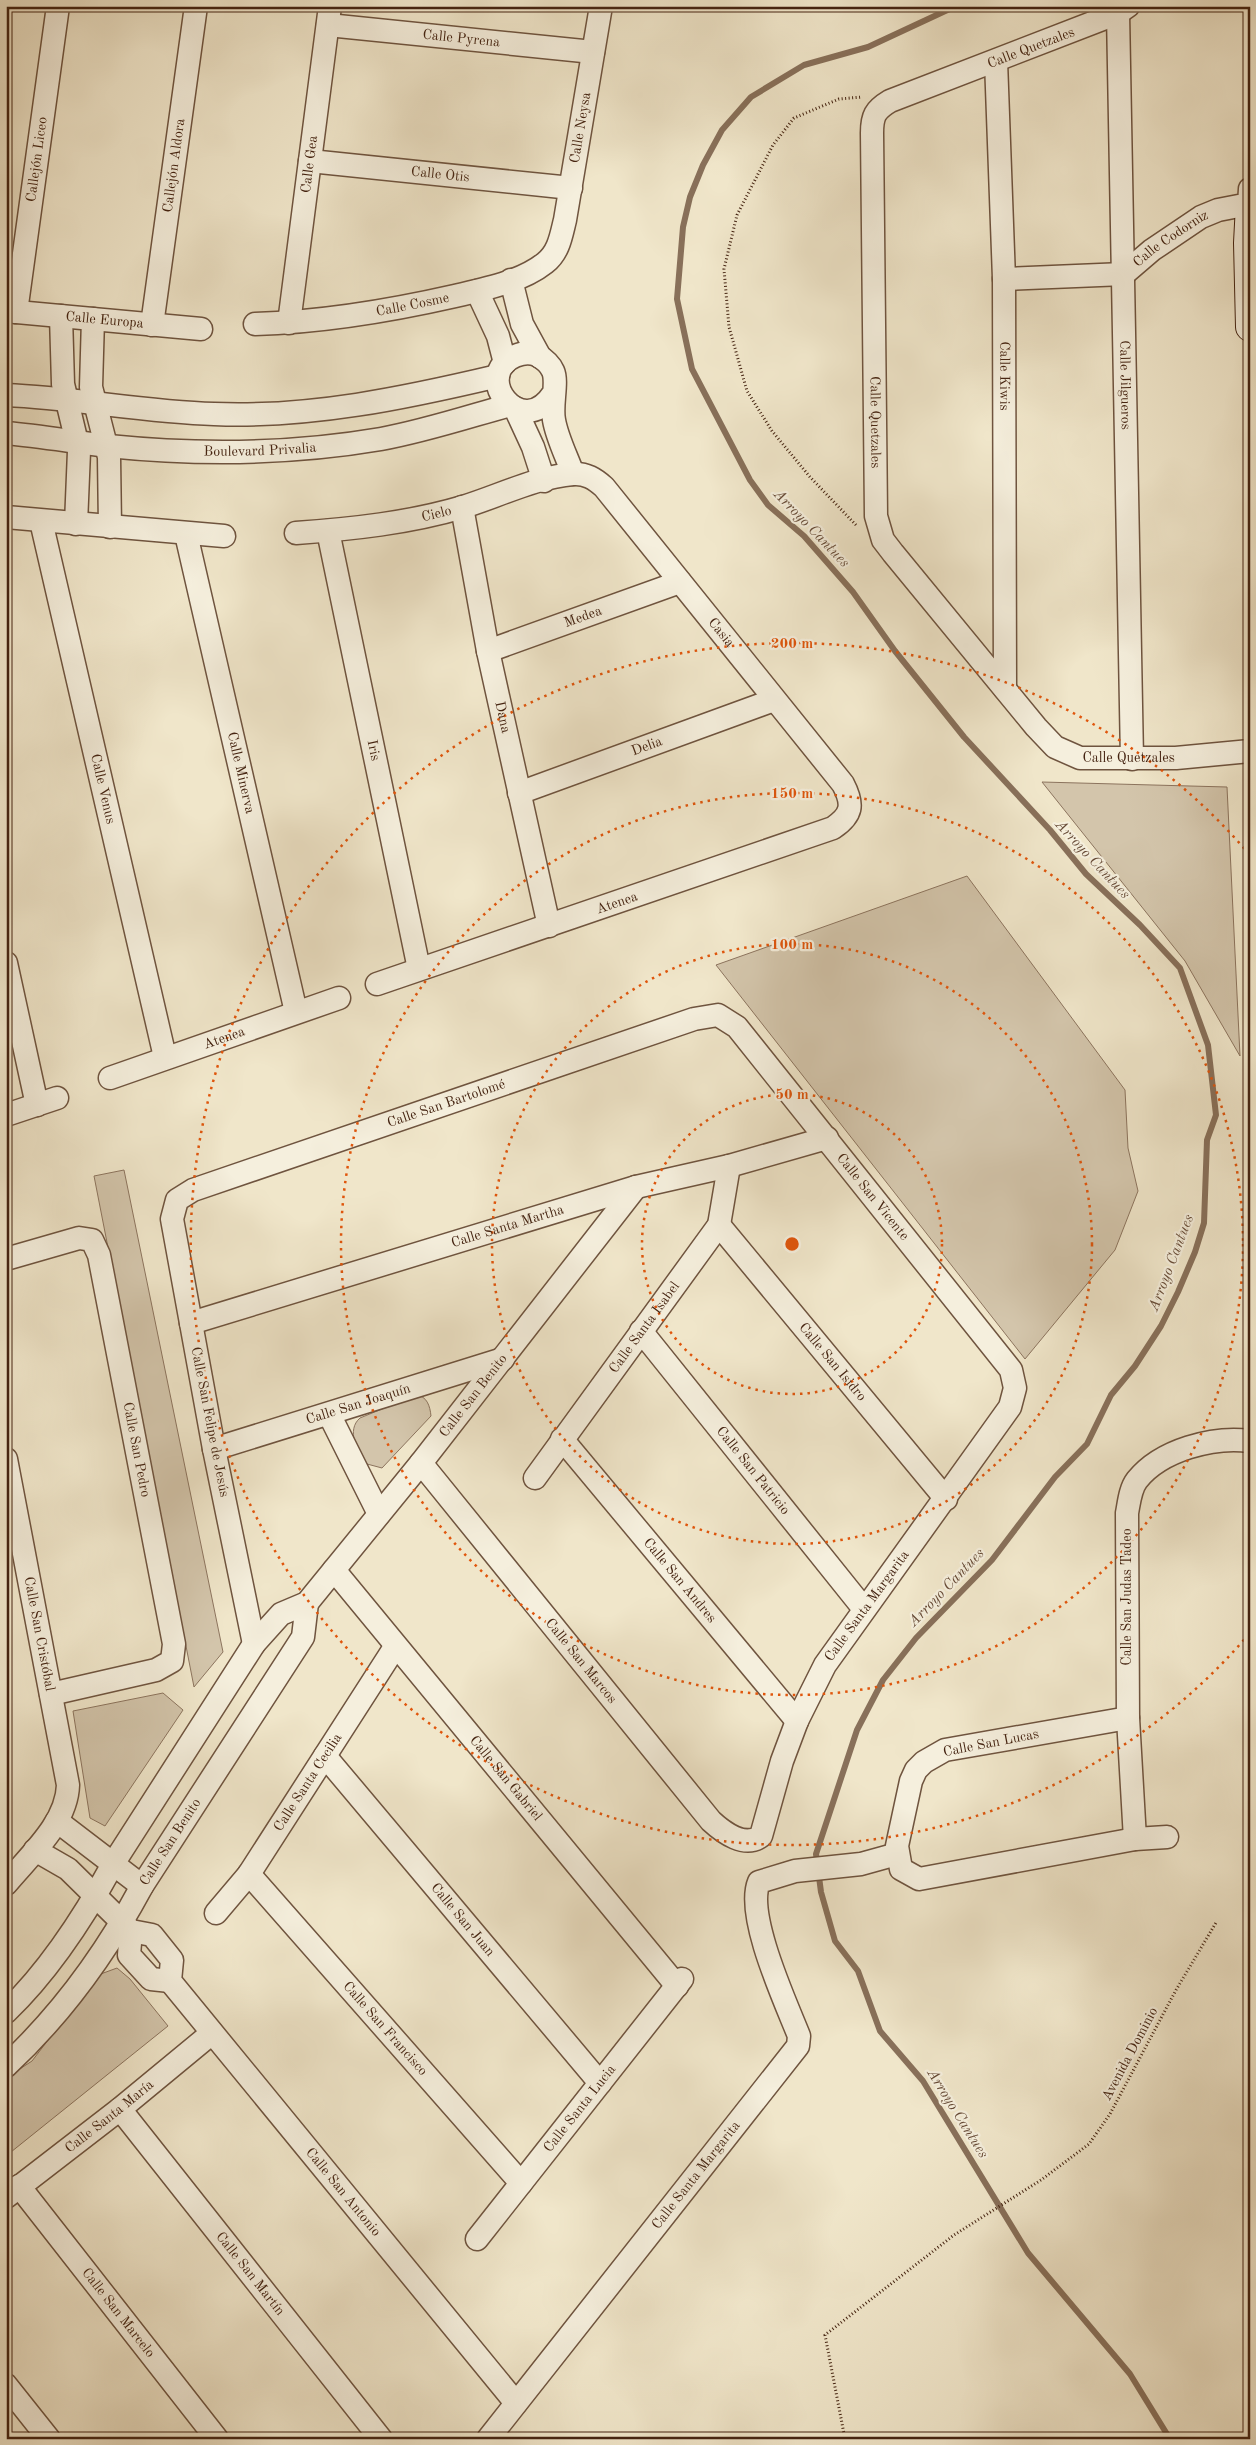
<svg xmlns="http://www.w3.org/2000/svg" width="1256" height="2445" viewBox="0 0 1256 2445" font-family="'Old Standard TT',serif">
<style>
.green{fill:#d3c5ab;stroke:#8c745e}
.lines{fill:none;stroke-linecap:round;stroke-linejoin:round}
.stream{stroke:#88705a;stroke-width:6}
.street-casing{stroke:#6f543f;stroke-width:25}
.secondary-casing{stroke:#442311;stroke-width:30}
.path{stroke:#442311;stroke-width:3;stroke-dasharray:1 2.5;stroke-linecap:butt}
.street{stroke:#f5efdd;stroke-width:22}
.secondary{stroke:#f5efdd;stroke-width:28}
.ring{fill:none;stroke:#e0560c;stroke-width:2.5;stroke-dasharray:2.5 5}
.labels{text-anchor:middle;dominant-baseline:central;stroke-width:4.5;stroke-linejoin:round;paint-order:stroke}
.street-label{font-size:14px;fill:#442311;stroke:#f5efdd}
.water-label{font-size:15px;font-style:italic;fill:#664a36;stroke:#f5efdd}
.centre{fill:#e0560c;stroke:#f5efdd;stroke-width:2.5}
.ring-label{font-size:15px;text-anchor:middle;font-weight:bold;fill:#e0560c;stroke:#f5efdd;stroke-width:4.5;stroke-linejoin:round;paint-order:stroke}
</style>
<rect width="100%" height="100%" fill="#f0e6ca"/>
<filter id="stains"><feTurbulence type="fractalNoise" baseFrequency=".004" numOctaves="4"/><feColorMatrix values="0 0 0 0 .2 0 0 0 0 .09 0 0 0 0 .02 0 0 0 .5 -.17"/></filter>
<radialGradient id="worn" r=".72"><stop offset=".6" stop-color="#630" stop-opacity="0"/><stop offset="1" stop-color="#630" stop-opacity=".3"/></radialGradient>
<!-- green -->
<g class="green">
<polygon points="1042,782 1227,787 1240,1056 1185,961"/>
<polygon points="967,876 1125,1090 1128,1148 1138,1191 1115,1250 1025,1359 716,965"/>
<polygon points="124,1170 223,1652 194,1687 94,1176"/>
<path d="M416,1395C427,1396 430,1406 431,1416L382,1468L367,1464C357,1452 346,1430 360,1418Z"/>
<polygon points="163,1693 183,1710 105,1826 90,1818 73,1711"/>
<polygon points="117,1968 130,1979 168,2026 6,2156 6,2078 32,2061 98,1975"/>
</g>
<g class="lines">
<!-- stream -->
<polyline class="stream" points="956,6 868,47 804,65 751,97 722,130 703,165 690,197 683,227 677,299 692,369 750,480 768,505 804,536 853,592 895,651 964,737 1050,830 1086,874 1140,925 1180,968 1208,1045 1216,1115 1207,1140 1204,1223 1195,1252 1178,1292 1161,1326 1135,1366 1111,1395 1087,1444 1055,1477 992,1560 916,1638 883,1680 857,1730 816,1854 821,1892 835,1941 858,1971 880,2031 923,2081 1028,2253 1130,2374 1170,2439"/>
<defs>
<g id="street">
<path id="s1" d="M1128,6L1118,13L890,101C875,110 872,116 872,133L876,516L883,540L893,553L1036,727L1055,747L1080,758H1176L1250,751"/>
<path id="s2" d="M1118,13L1132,759"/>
<path id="s3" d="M328,25L593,52"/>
<path id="s4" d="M996,61L1004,279L1005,689"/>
<path id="s5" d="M310,161L571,188"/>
<path id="s6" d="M1004,279L1124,274L1152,250L1201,217L1218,210L1249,204L1250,189"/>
<polyline points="511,280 522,324 540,357"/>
<polyline points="477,291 498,336 505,363"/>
<path id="s7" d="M6,311L201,329"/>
<path id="s8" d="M16,312L58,6"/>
<polyline points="61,316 63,384 79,451 76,524"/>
<polyline points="93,319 91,387 109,457 110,527"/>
<path id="s9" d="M289,323L330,6"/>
<path id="s10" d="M255,324C324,322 389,311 455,296C485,289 521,282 545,263C559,252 561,236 565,220L601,6"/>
<path id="s11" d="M152,325L196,6"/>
<path d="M553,394C521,442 471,375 515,356C522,353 530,352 537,355C544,359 550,364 553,371C558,382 551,405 554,420C557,438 567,457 573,474"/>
<path d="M6,395C76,398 144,412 214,414C310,418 405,398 498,376"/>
<polyline points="515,408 533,447 544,481"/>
<path id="s12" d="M6,433C40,436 74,442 108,446C197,455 293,454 381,439C425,431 467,417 510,405"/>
<path id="s13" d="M462,507L488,651L549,926"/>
<polyline points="6,517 224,536"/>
<path id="s14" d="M41,521L165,1057"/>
<path id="s15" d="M328,531L419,969"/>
<path id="s16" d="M296,533C352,529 409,523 463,507C499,496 536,477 573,474C586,473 595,479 604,487L843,784C854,805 852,815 833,828L377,984"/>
<path id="s17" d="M186,534L296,1012"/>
<path id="s18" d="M488,651L680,582"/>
<path id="s19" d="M519,793L774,700"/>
<polyline points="6,963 37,1105"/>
<path id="s20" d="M110,1078L339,998"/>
<polyline points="6,1115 57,1098"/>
<path id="s21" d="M719,1225L946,1499"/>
<path id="s22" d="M6,1259L79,1238L92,1240L99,1255L174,1644L172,1661L156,1670L51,1694"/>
<path id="s23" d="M191,1323L636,1187L729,1166L827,1138"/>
<path id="s24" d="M641,1331L864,1609"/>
<polyline points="329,1414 379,1514"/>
<path id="s25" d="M562,1439L797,1721"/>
<path id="s26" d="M214,1449L503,1359"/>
<path id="s27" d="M6,1459L68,1785C67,1823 30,1855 6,1884"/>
<path id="s28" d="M535,1478L719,1225L729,1166"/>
<path id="s29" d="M334,1570L677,1986"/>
<path id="s30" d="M254,1644L214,1449L172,1219L177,1200L193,1190L694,1019L718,1015L737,1027L1011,1370L1015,1388L1010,1407L825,1665L797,1721L782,1761L761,1836C745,1848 724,1833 711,1821L421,1463"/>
<polyline points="1128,1718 945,1750 924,1762 916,1770 911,1781 897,1846 901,1869 919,1879 1135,1839 1167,1837"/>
<path id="s31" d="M325,1756L600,2083"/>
<polyline points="57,1821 142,1886"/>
<path d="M1135,1839L1128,1718L1127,1513C1129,1503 1130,1489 1137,1480C1161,1450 1213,1436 1250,1441"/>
<path id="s32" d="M35,1850L68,1869L131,1931L152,1935L172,1960L170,1981L516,2403"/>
<path id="s33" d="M249,1874L521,2183"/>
<path id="s34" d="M216,1913L249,1874L395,1647"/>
<polyline points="131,1931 129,1955 151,1979 170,1981"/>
<path id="s35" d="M6,2012C50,1970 84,1917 113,1864L254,1644L281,1614L307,1603L421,1463L636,1187"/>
<path id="s36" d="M6,2066C62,2014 106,1953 142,1886L303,1637L307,1603"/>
<path id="s37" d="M120,2109L381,2439"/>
<path id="s38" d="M19,2186L217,2439"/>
<path id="s39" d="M6,2197L120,2109L212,2033"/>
<path id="s40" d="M477,2239L682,1979"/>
<polyline points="6,2385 49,2439"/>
<path id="s41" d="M488,2439L798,2046L799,2036C786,2003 745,1915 759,1882L795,1871L861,1864L897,1854"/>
</g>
<polyline id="secondary" points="1250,205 1248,243 1250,327"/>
</defs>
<!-- street casing -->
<use href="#street" class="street-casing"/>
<!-- secondary casing -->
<use href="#secondary" class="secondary-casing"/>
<!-- path -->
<g class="path">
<polyline points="856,525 810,477 772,431 747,391 729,327 724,269 737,215 773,145 794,118 839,99 862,97"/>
<polyline points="845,2439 825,2335 954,2235 1041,2180 1089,2144 1110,2114 1176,1990 1217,1921"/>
</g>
<!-- street -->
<use href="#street" class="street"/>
<!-- secondary -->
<use href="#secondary" class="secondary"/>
</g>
<!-- distance rings -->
<g class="ring">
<circle cx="792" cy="1244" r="150"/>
<circle cx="792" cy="1244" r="300"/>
<circle cx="792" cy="1244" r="451"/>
<path d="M1249 1634A601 601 0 1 1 1249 854"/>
</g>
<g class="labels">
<!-- street labels -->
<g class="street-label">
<text stroke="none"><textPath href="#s3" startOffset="134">Calle Pyrena</textPath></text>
<text transform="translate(1031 48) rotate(-21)">Calle Quetzales</text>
<text stroke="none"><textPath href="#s10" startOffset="441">Calle Neysa</textPath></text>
<text stroke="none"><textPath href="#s8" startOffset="154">Callejón Liceo</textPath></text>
<text stroke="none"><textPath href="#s11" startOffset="161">Callejón Aldora</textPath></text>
<text stroke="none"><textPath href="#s9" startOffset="160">Calle Gea</textPath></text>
<text stroke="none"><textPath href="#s5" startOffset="131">Calle Otis</textPath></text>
<text stroke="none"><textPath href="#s6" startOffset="179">Calle Codorniz</textPath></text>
<text stroke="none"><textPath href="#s10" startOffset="159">Calle Cosme</textPath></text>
<text stroke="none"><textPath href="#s7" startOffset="99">Calle Europa</textPath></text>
<text stroke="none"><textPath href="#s4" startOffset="315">Calle Kiwis</textPath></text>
<text stroke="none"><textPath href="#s2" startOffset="372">Calle Jilgueros</textPath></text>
<text stroke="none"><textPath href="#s1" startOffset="585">Calle Quetzales</textPath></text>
<text stroke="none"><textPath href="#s12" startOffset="255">Boulevard Privalia</textPath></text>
<text stroke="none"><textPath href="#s16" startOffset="142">Cielo</textPath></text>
<text stroke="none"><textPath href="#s18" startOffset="101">Medea</textPath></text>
<text stroke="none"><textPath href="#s16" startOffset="506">Casia</textPath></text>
<text stroke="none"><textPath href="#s13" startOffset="214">Dana</textPath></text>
<text stroke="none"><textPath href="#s19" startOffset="136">Delia</textPath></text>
<text stroke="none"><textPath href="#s15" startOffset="224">Iris</textPath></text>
<text stroke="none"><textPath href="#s1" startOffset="1049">Calle Quetzales</textPath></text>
<text stroke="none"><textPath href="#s17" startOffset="245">Calle Minerva</textPath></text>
<text stroke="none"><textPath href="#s14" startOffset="275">Calle Venus</textPath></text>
<text transform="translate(617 903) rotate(-19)">Atenea</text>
<text stroke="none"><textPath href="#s20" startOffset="121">Atenea</textPath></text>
<text stroke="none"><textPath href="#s30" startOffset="739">Calle San Bartolomé</textPath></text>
<text stroke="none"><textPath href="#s30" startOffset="1265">Calle San Vicente</textPath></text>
<text stroke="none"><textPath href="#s23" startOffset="331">Calle Santa Martha</textPath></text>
<text stroke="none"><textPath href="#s28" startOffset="186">Calle Santa Isabel</textPath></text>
<text stroke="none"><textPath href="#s21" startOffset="178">Calle San Isidro</textPath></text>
<text stroke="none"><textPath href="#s35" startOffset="779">Calle San Benito</textPath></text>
<text stroke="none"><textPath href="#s26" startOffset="151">Calle San Joaquín</textPath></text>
<text transform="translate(210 1422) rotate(79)">Calle San Felipe de Jesús</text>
<text stroke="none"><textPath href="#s22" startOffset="304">Calle San Pedro</textPath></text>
<text stroke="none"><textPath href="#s24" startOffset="179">Calle San Patricio</textPath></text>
<text stroke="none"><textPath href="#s25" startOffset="184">Calle San Andres</textPath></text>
<text transform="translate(1127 1597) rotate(-90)">Calle San Judas Tadeo</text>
<text transform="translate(867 1606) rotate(-54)">Calle Santa Margarita</text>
<text stroke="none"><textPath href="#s27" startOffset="178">Calle San Cristóbal</textPath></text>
<text transform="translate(581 1661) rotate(51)">Calle San Marcos</text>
<text transform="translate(991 1743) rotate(-11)">Calle San Lucas</text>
<text stroke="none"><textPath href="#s29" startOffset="270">Calle San Gabriel</textPath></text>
<text stroke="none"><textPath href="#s34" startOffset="160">Calle Santa Cecilia</textPath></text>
<text stroke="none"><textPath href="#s36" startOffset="279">Calle San Benito</textPath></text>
<text stroke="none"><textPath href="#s31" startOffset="214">Calle San Juan</textPath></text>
<text stroke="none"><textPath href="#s33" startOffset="206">Calle San Francisco</textPath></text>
<text transform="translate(1130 2054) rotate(-62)">Avenida Dominio</text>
<text stroke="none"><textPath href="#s40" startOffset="166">Calle Santa Lucia</textPath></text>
<text stroke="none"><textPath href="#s39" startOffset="131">Calle Santa María</textPath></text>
<text stroke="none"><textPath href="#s41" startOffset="336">Calle Santa Margarita</textPath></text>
<text stroke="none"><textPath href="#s32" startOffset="474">Calle San Antonio</textPath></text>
<text stroke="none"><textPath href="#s37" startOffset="210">Calle San Martín</textPath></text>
<text stroke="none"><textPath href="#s38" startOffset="161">Calle San Marcelo</textPath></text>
</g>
<!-- water labels -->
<g class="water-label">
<text transform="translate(811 529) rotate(46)">Arroyo Cantues</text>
<text transform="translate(1092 860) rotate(47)">Arroyo Cantues</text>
<text transform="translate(1172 1263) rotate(-69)">Arroyo Cantues</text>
<text transform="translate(947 1588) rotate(-46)">Arroyo Cantues</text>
<text transform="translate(957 2114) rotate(58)">Arroyo Cantues</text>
</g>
</g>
<circle cx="792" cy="1244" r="8" class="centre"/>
<g class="ring-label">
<text x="792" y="648">200 m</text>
<text x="792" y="798">150 m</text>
<text x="792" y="949">100 m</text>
<text x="792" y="1099">50 m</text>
</g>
<!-- margin -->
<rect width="1256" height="2445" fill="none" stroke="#f0e6ca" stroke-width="25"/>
<rect x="8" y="8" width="1241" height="2430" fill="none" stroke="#442311" stroke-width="2.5"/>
<rect x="12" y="12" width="1231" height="2420" fill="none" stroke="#442311"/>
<rect width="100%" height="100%" filter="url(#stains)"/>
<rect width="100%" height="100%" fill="url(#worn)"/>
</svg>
